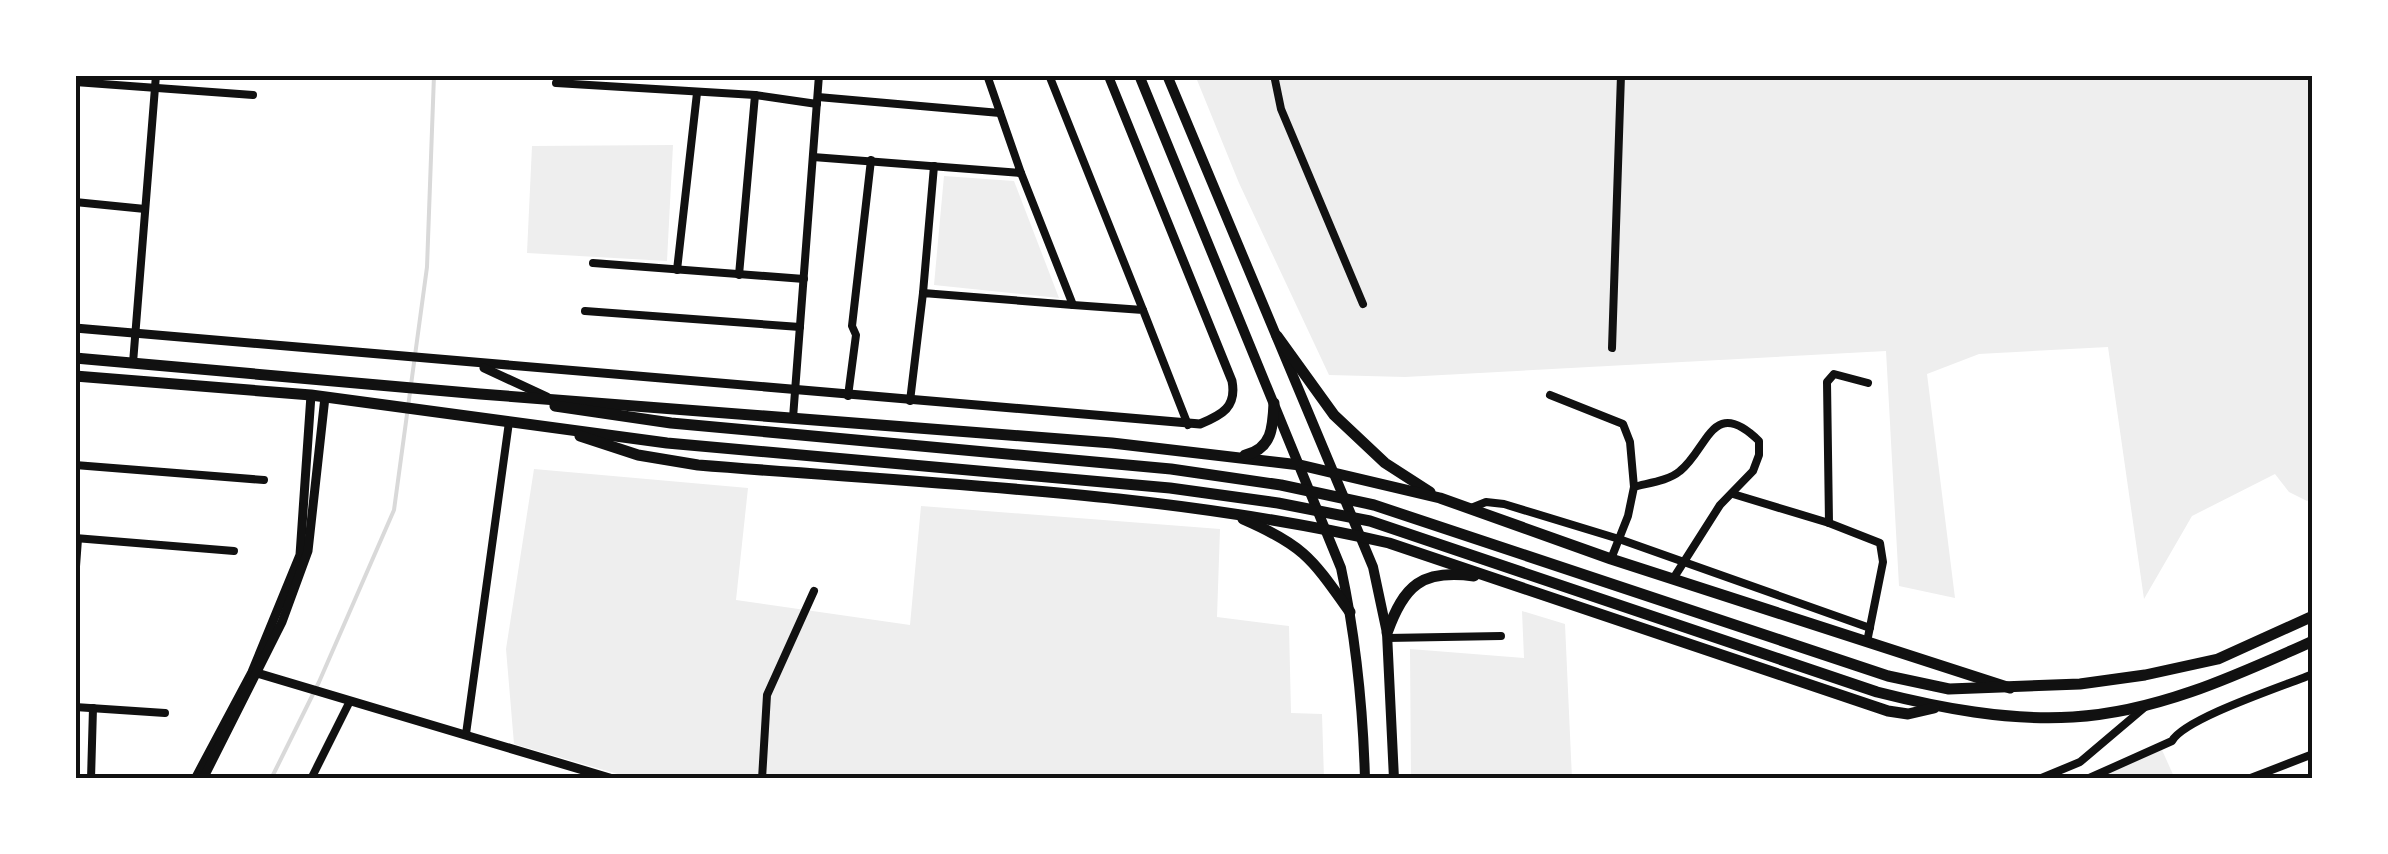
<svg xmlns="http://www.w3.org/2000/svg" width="2388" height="854" viewBox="0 0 2388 854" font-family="Barlow,sans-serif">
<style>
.green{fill:#eee}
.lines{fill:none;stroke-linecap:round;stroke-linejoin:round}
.stream{stroke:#d9d9d9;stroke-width:4}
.minor{stroke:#111;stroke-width:8}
.tertiary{stroke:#111;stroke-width:9}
.secondary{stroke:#111;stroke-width:10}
.primary{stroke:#111;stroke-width:11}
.neatline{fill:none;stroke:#111;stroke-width:4}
</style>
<rect width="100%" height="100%" fill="#fff"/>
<!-- green -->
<g class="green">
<polygon points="1195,75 2313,75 2313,498 2307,501 2289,492 2275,474 2192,516 2144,599 2108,347 1979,354 1927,374 1955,598 1899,586 1886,351 1405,377 1329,375 1239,183"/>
<polygon points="673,145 667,261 527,253 532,146"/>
<polygon points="944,176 1014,181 1059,298 934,285"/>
<polygon points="534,469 748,488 736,600 910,625 921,506 1220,529 1217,617 1289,626 1291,713 1322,714 1324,779 635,779 514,744 506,649"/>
<polygon points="1522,611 1565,624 1572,779 1411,779 1410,649 1524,658"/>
<polygon points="2162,750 2175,779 2095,778"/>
</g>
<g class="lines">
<!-- stream -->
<polyline class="stream" points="271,779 319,682 394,510 427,267 434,75"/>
<!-- minor -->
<g class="minor">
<polyline points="1049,75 1143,310"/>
<polyline points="1274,75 1281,109 1363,304"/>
<polyline points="75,82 253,95"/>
<polyline points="556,83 755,95 817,104"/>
<polyline points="818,97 1000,113"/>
<polyline points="813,157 1021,173 987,75"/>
<polyline points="75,202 145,209"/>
<polyline points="593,263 804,279"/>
<polyline points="677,270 697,93"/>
<polyline points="739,275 755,95"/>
<polyline points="923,293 934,166"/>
<polyline points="1073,305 1143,310 1188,425"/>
<polyline points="585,311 800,327"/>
<polyline points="1612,348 1621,75"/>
<polyline points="133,363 156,75"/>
<polyline points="1550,395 1623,424 1630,442 1634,487"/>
<polyline points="848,396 856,335 852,326 871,160"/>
<polyline points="910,401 923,293 1073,305 1021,173"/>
<polyline points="793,418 819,75"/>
<polyline points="75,465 264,480"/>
<polyline points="1733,494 1829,523 1880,543 1883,562 1867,642"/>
<polyline points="1471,508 1486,502 1504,504 1619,539 1870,628"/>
<polyline points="1829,523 1827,382 1834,374 1868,383"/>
<polyline points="75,538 234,551"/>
<path d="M1611,559L1628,516L1634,487C1648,483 1668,481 1680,471C1708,449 1712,395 1759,441V455L1753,471L1720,505L1673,579"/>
<polyline points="75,580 78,539"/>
<polyline points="1387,638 1501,636"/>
<polyline points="75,707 165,713"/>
<polyline points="466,734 509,422"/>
<polyline points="91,779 93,708"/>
<polyline points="311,779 349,703"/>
<polyline points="762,779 767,695 814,591"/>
<polyline points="2039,779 2080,762 2145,707"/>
<path d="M2087,779L2172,741C2185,718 2284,686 2313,674"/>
<polyline points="2248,779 2313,754"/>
</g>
<!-- tertiary -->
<g class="tertiary">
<path d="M75,328L1200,424C1222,415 1237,407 1232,381L1108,75"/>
<polyline points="484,368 547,397"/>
<polyline points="257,673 613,779"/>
<polyline points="195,779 252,672 300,555 311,395"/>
<polyline points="203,779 282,622 308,551 325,397"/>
</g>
<!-- secondary -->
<g class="secondary">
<path d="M1139,75L1341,568C1356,638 1363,708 1365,779"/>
<polyline points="1167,75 1373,567 1387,633 1394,779"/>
</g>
<!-- primary -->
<g class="primary">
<polyline points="1277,336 1334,415 1385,463 1430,492"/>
<polyline points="75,358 480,394 1112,443 1300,465 1440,498 1611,559 2010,688"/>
<path d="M75,376L311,395L667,443L1170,488L1278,503L1370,521L1877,692C1940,708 2008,721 2073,717C2158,712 2237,675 2313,641"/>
<polyline points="555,406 671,423 1171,469 1281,485 1374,505 1888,676 1949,689 2080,684 2145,675 2218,659 2313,616"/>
<path d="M580,436L638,455L698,465C929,484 1163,491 1389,543L1888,711L1908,714L1934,708"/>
<path d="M1245,455C1272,449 1273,427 1274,403"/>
<path d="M1243,519C1305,546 1312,559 1350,612"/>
<path d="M1387,633C1404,585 1422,569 1474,576"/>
</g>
</g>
<!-- border -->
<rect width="2388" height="854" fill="none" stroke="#ffffff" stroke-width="155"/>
<rect x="78" y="78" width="2232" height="698" class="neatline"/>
</svg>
